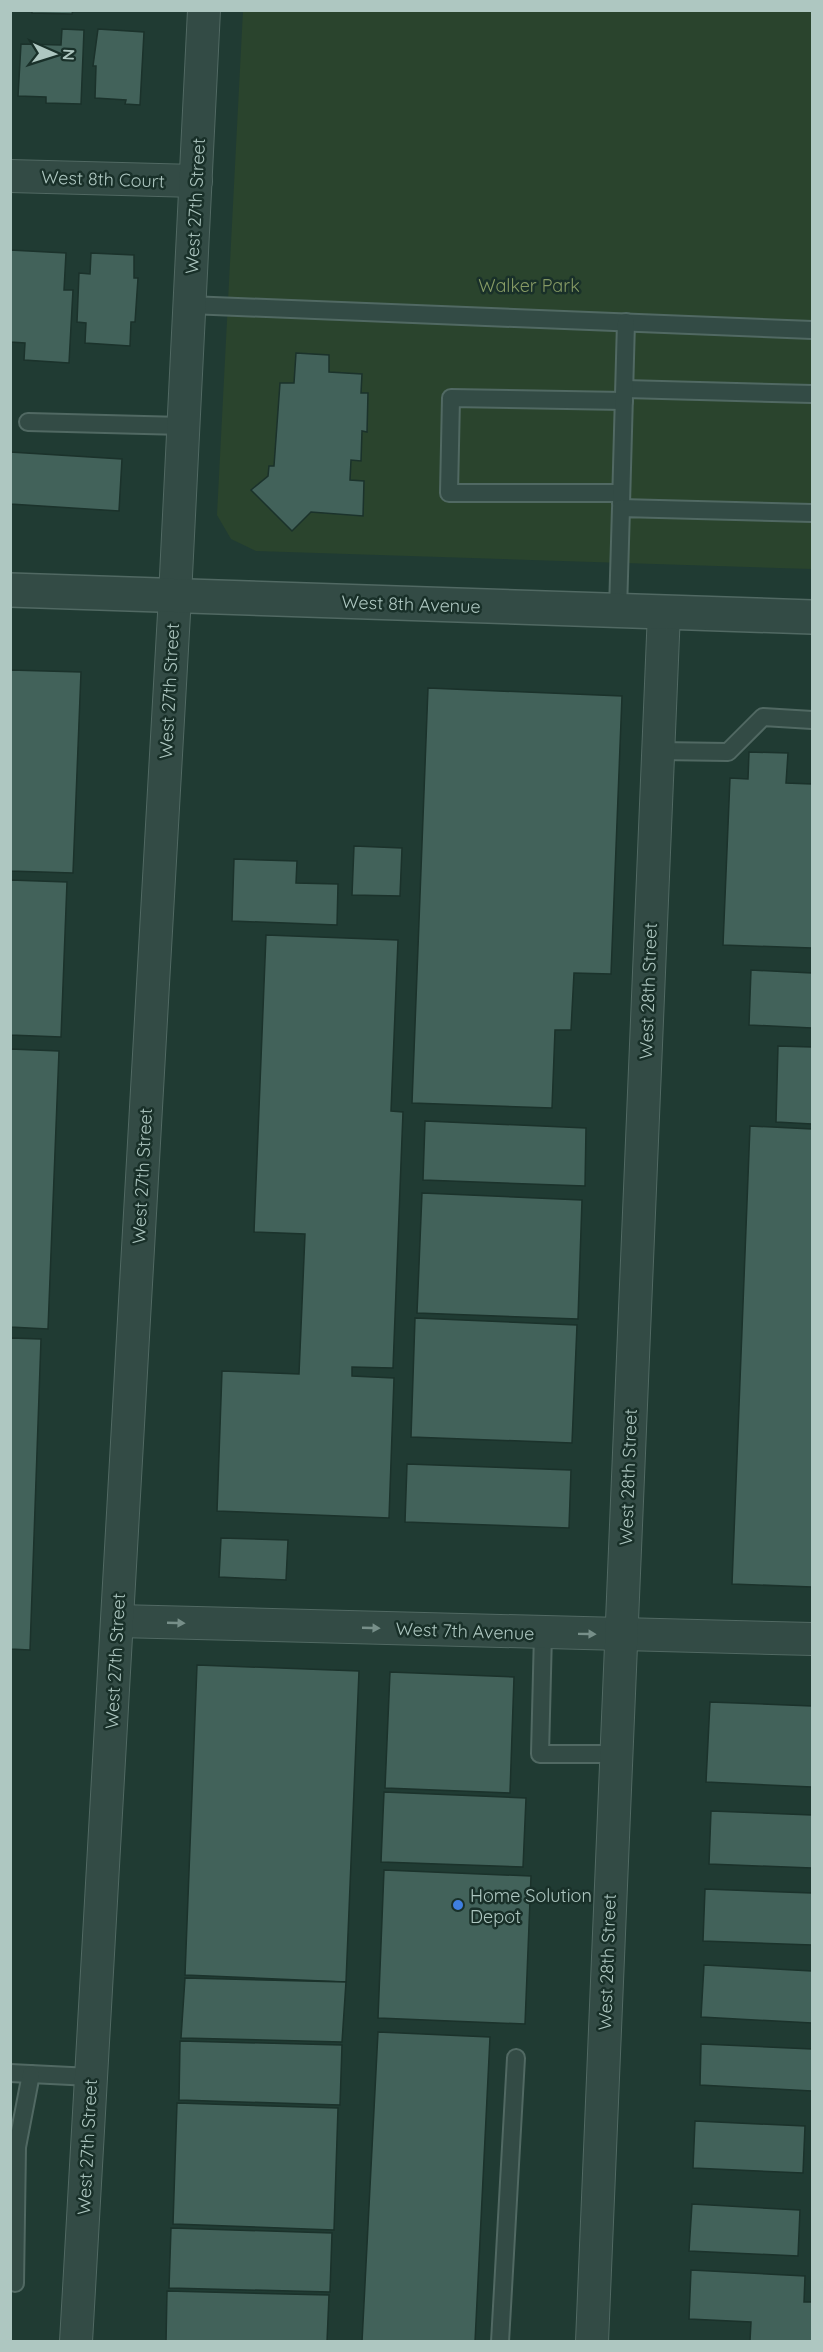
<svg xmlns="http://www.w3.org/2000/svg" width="823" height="2352" viewBox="0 0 823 2352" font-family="Quicksand,sans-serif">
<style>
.green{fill:#2a442d}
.building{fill:#42625a;stroke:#1b322b;stroke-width:1.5}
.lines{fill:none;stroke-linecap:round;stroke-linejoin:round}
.service-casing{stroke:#516963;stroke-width:20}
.minor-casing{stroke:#516963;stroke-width:34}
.tertiary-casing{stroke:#516963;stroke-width:36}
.service{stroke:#334b45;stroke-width:16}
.minor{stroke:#334b45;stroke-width:32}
.tertiary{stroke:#334b45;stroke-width:33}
.oneway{fill:#778f89}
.shop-dot{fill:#3f7fe0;stroke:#193029;stroke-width:2}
.labels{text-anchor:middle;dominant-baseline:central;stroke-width:5;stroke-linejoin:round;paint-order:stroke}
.street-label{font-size:18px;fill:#aec7c1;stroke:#193029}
.park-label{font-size:18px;fill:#869a64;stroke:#193029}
.poi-label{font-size:18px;fill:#aec7c1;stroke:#193029;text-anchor:start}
</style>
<rect width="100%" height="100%" fill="#203b33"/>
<!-- green -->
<polygon class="green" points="243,11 812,11 812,569 256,551 231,539 217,515"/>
<!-- building -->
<g class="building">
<polygon points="32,10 73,10 72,14 32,13"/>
<polygon points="62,29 84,30 81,104 46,103 46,97 18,96 21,44 61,45"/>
<polygon points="98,29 144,32 140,105 125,104 126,100 95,98 96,66 93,66"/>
<polygon points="10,250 66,253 64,290 73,290 69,363 24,360 25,343 10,342"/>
<polygon points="91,253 134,255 134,278 138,278 135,322 131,322 130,346 85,343 86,323 77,322 79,273 90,274"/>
<polygon points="296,353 329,355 329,372 362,374 361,393 368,393 367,432 362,431 361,461 351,460 350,480 364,481 363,516 311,512 292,531 251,490 268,476 269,466 274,466 280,383 294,383"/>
<polygon points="10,452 122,459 119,511 10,504"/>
<polygon points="10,670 81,672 73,873 10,871"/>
<polygon points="428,688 622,696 611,974 574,973 571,1030 555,1030 552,1108 412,1103"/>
<polygon points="749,752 788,753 786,783 812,784 812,948 723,945 730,778 748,779"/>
<polygon points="354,846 402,848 400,896 352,895"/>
<polygon points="234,859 297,861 296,883 338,884 337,925 232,921"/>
<polygon points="10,880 67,882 61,1037 10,1035"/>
<polygon points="266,935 398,940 391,1111 403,1112 393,1368 352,1367 352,1376 394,1378 389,1518 217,1511 222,1371 299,1374 305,1234 254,1232"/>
<polygon points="751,970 812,973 812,1028 749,1025"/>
<polygon points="778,1046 812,1047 812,1124 776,1122"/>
<polygon points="10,1049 59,1051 48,1329 10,1327"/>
<polygon points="425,1121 586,1128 585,1186 423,1180"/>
<polygon points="750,1126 812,1129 812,1587 732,1584"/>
<polygon points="422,1193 582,1200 578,1319 417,1313"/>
<polygon points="415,1318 577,1325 572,1443 411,1437"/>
<polygon points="10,1338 41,1339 30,1650 10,1649"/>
<polygon points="407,1464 571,1470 569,1528 405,1522"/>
<polygon points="221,1538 288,1540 286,1580 219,1577"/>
<polygon points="197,1665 359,1671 346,1982 185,1975"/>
<polygon points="390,1672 514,1677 510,1793 385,1788"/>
<polygon points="710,1702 812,1706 812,1787 706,1782"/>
<polygon points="384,1792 526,1798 523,1867 381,1862"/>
<polygon points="711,1811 812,1815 812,1868 709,1864"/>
<polygon points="384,1870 531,1876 525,2024 378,2018"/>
<polygon points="705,1889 812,1893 812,1945 703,1941"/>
<polygon points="704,1965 812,1971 812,2023 701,2017"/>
<polygon points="185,1978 346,1982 342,2042 181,2038"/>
<polygon points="378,2032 490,2037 475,2342 362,2342"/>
<polygon points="180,2041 342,2045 340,2105 179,2100"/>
<polygon points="701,2044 812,2049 812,2091 700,2085"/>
<polygon points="177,2103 338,2108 334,2230 173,2224"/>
<polygon points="695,2121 805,2126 803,2173 693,2168"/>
<polygon points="692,2204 800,2210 798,2256 689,2251"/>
<polygon points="171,2228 332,2233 330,2292 169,2288"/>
<polygon points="691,2270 805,2276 804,2302 812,2302 812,2342 750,2341 751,2322 689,2319"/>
<polygon points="167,2291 329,2295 327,2342 166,2342"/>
</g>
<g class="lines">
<defs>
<g id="service">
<polyline points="189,305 812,330"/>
<polyline points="625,389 812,394"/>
<polyline points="28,422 183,426"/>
<polyline points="621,493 449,493 451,398 624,401"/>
<polyline points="621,504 626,322"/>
<polyline points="618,610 621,508 812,513"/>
<polyline points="659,751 728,752 763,717 812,720"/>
<polyline points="543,1633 540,1754 616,1754"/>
<polyline points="10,2073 91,2077"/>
<polyline points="15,2283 17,2147 31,2074"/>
<polyline points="500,2342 516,2058"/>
</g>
<g id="minor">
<polyline points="10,176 196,181"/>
<polyline points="118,1621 812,1639"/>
<polyline points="76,2342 175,596 204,10"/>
<polyline points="592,2342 664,612"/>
</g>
<polyline id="tertiary" points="10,590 812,617"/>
</defs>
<!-- service casing -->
<use href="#service" class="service-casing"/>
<!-- minor casing -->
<use href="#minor" class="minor-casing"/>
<!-- tertiary casing -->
<use href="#tertiary" class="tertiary-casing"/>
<!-- service -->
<use href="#service" class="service"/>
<!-- minor -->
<use href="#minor" class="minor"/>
<!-- tertiary -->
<use href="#tertiary" class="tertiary"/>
</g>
<!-- one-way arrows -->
<defs><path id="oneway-solid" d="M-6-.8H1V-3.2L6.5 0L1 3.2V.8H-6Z" transform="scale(1.5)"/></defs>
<g class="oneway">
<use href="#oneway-solid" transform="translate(176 1623) rotate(2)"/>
<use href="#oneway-solid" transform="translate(371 1628) rotate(2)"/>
<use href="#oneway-solid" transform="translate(587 1634) rotate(1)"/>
</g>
<!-- markers -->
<circle class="shop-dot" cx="458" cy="1905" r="6"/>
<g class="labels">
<!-- street labels -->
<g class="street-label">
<text transform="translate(103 179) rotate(2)">West 8th Court</text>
<text transform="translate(195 206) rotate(-87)">West 27th Street</text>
<text transform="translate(411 604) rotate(2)">West 8th Avenue</text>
<text transform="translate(169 691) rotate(-87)">West 27th Street</text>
<text transform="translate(648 991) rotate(-88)">West 28th Street</text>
<text transform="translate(142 1176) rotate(-87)">West 27th Street</text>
<text transform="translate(628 1477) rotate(-88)">West 28th Street</text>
<text transform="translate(465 1631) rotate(2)">West 7th Avenue</text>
<text transform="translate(115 1661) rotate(-87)">West 27th Street</text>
<text transform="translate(607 1962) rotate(-88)">West 28th Street</text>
<text transform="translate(87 2147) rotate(-87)">West 27th Street</text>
</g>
<!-- park labels -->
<g class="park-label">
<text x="529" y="285">Walker Park</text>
</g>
<!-- poi labels -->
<g class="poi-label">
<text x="470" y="1895">Home Solution<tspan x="470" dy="21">Depot</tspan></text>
</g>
</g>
<!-- border -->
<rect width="823" height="2352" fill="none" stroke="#aec7c1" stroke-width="24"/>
<!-- north arrow -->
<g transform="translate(54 54) rotate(93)" stroke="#193029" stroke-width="4.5" paint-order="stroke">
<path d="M0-4.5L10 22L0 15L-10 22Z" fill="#aec7c1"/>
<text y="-9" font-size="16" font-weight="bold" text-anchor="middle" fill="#aec7c1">N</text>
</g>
</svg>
